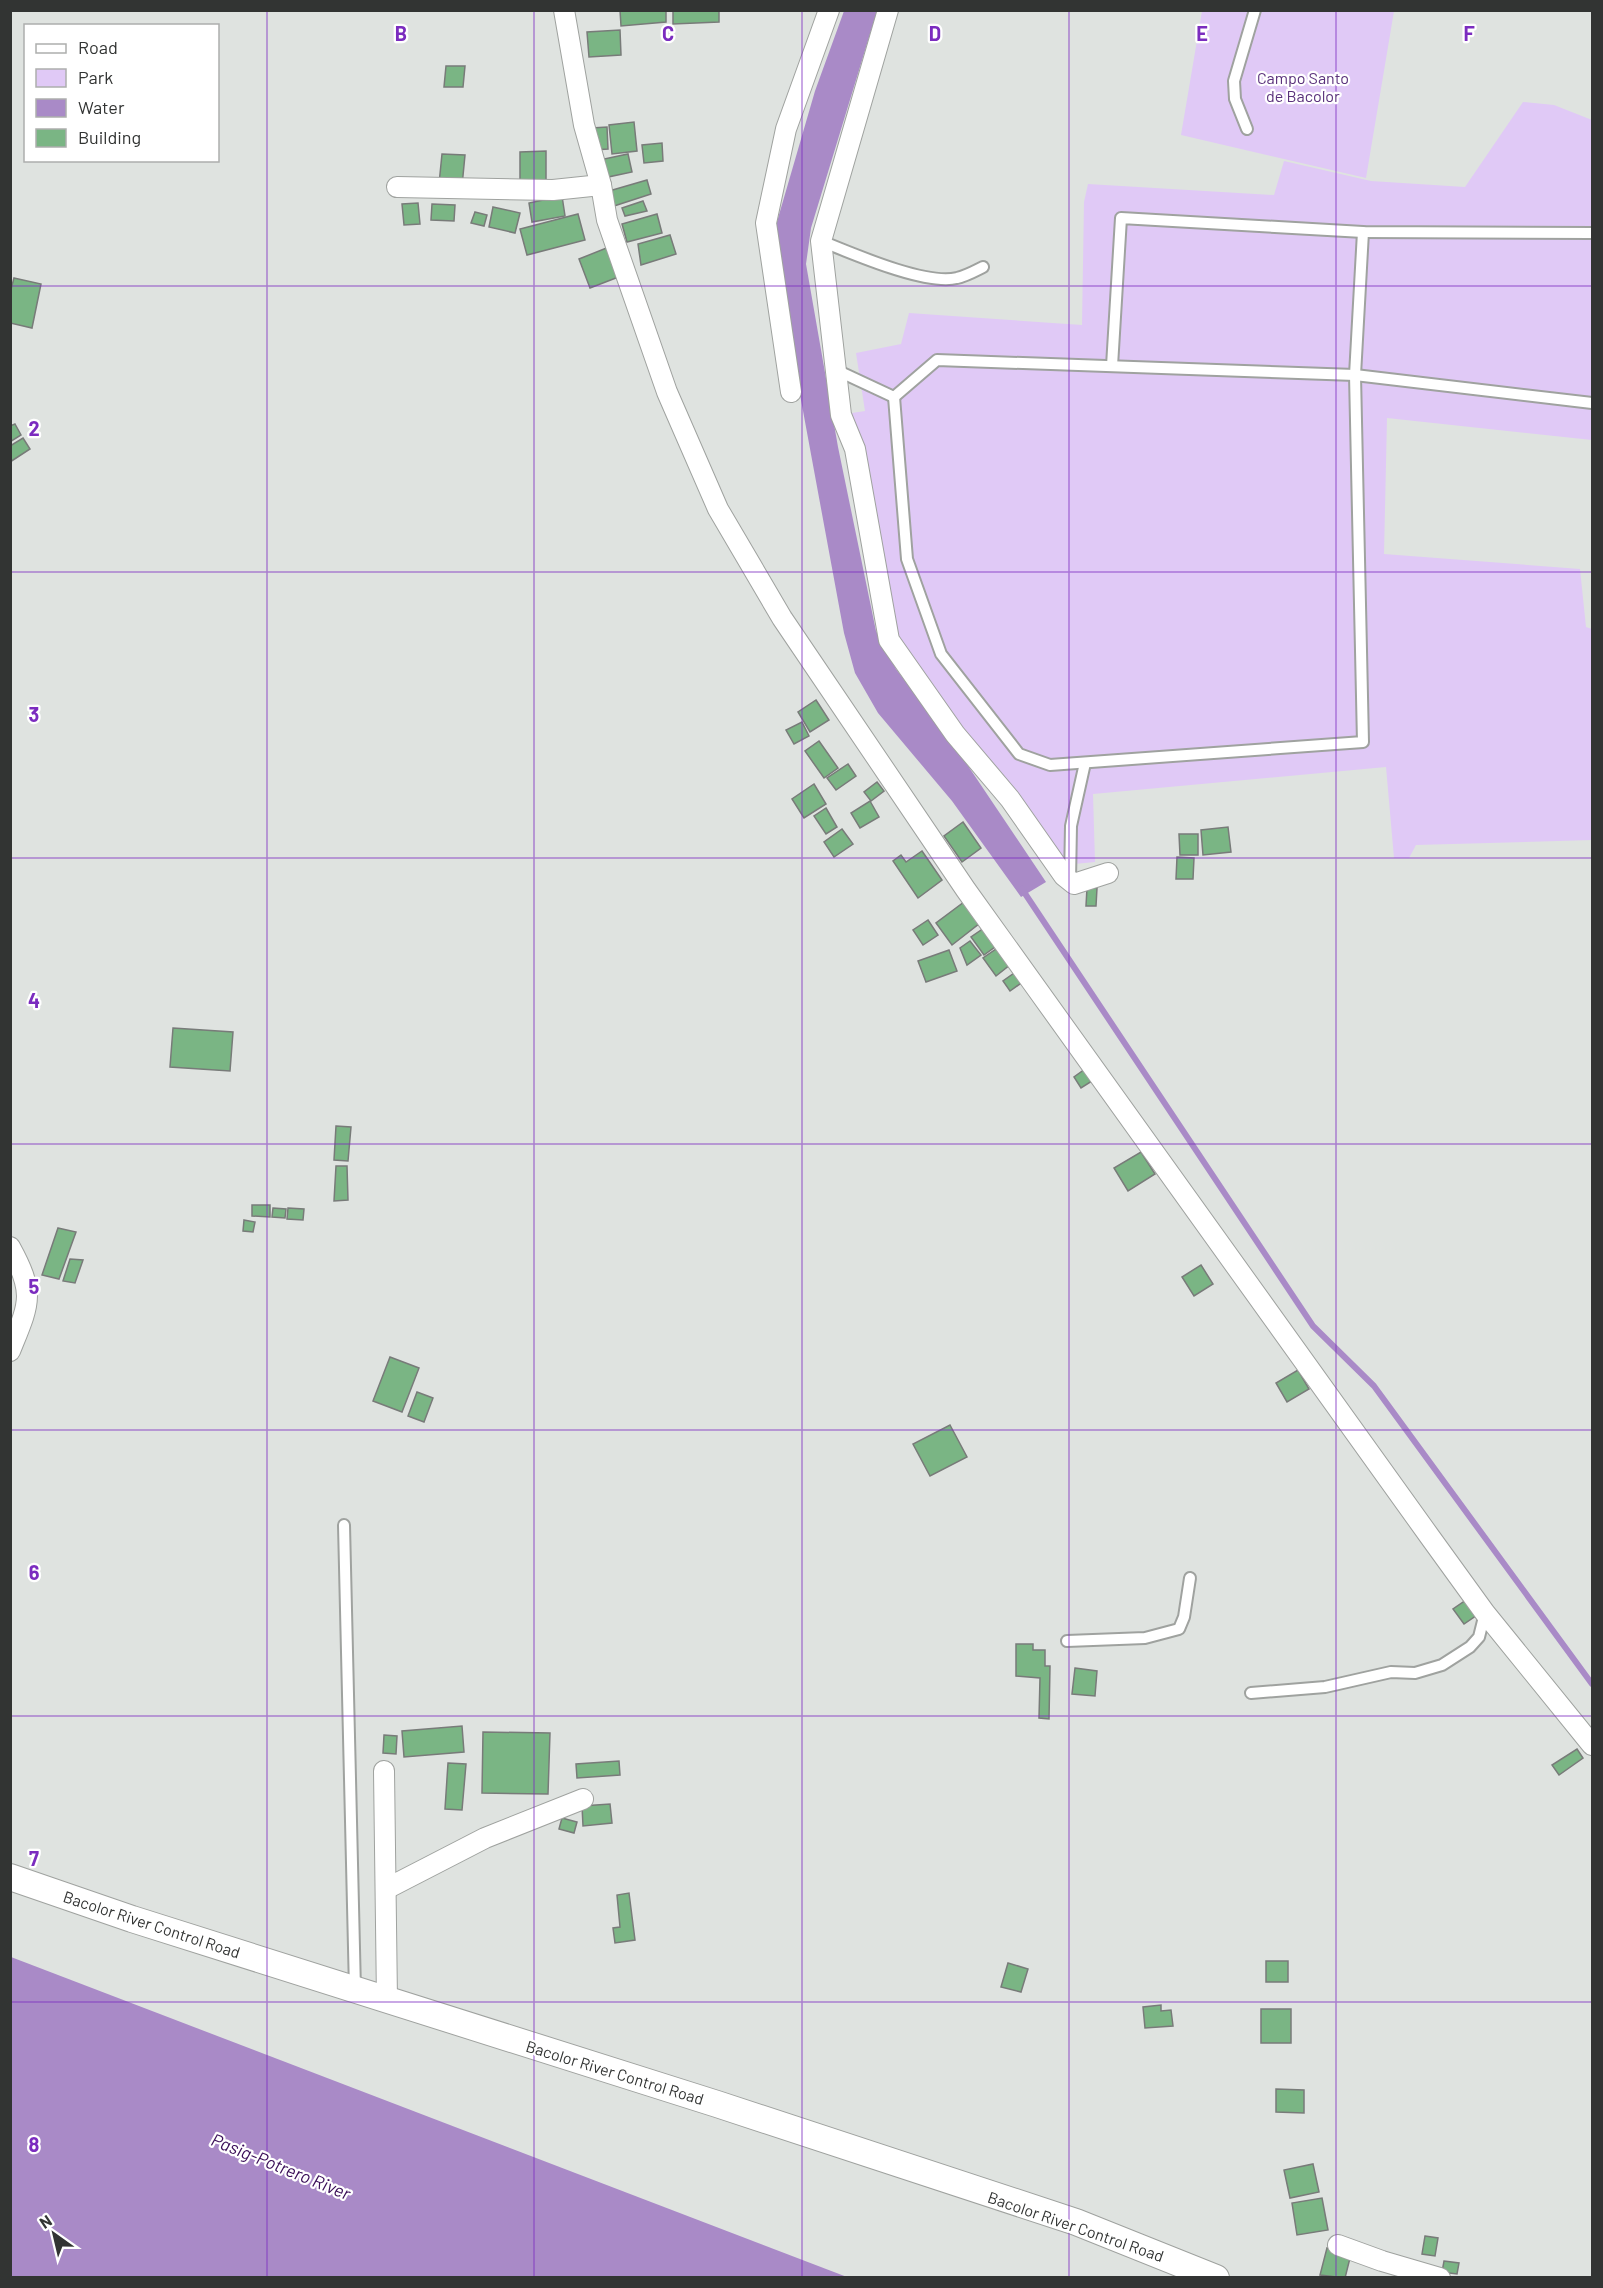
<svg xmlns="http://www.w3.org/2000/svg" width="1603" height="2288" viewBox="0 0 1603 2288" font-family="Barlow,sans-serif">
<style>
.green{fill:#e0c9f6}
.water{fill:#a98ac7}
.lines{fill:none;stroke-linecap:round;stroke-linejoin:round}
.stream{stroke:#a98ac7;stroke-width:6}
.building{fill:#7ab584;stroke:#787b79;stroke-width:1.5}
.service-casing{stroke:#9fa29f;stroke-width:14}
.minor-casing{stroke:#9fa29f;stroke-width:22}
.tertiary-casing{stroke:#9fa29f;stroke-width:28}
.service{stroke:#fff;stroke-width:10}
.minor{stroke:#fff;stroke-width:20}
.tertiary{stroke:#fff;stroke-width:26}
.grid{fill:none;stroke:#7b2cbf;stroke-width:1.5;stroke-opacity:0.55}
.labels{text-anchor:middle;dominant-baseline:central;stroke-width:4.5;stroke-linejoin:round;paint-order:stroke}
.park-label{font-size:16px;fill:#5a317b;stroke:#fff}
.street-label{font-size:16px;fill:#323433;stroke:#fff}
.water-label{font-size:18px;font-style:italic;fill:#390d57;stroke:#fff}
.grid-label{font-size:20px;text-anchor:middle;font-weight:bold;fill:#7b2cbf;stroke:#fff;stroke-width:4.5;stroke-linejoin:round;paint-order:stroke}
</style>
<rect width="100%" height="100%" fill="#dfe3e0"/>
<!-- green -->
<g class="green">
<polygon points="1202,11 1394,11 1366,178 1181,135"/>
<polygon points="1523,102 1554,105 1592,120 1592,440 1387,418 1384,554 1580,569 1586,627 1592,629 1592,840 1416,845 1409,858 1394,858 1386,767 1093,794 1095,862 1064,865 926,685 893,628 852,413 865,411 856,353 901,344 909,313 1082,325 1084,202 1088,184 1274,195 1284,161 1371,181 1465,187"/>
</g>
<!-- water -->
<g class="water">
<polygon points="844,11 877,11 811,228 806,264 838,447 876,631 896,669 954,745 1046,882 1021,897 952,801 878,713 855,673 844,633 794,362 774,232 815,91"/>
<polygon points="11,1957 847,2277 11,2277"/>
</g>
<g class="lines">
<!-- stream -->
<polyline class="stream" points="1022,889 1313,1326 1374,1386 1592,1684"/>
</g>
<!-- building -->
<g class="building">
<polygon points="620,10 666,10 666,22 621,26"/>
<polygon points="673,10 719,10 719,22 673,24"/>
<polygon points="620,30 621,55 589,57 587,32"/>
<polygon points="446,66 465,66 463,87 444,87"/>
<polygon points="634,122 637,151 612,154 609,125"/>
<polygon points="607,127 608,149 594,150 592,128"/>
<polygon points="662,143 663,161 644,163 642,145"/>
<polygon points="546,151 546,187 520,188 520,152"/>
<polygon points="442,154 465,155 462,186 439,184"/>
<polygon points="628,154 632,172 608,177 604,159"/>
<polygon points="647,180 651,194 614,206 609,191"/>
<polygon points="562,196 565,216 532,222 529,203"/>
<polygon points="643,201 647,211 625,216 622,208"/>
<polygon points="418,203 420,224 404,225 402,204"/>
<polygon points="432,204 455,205 454,221 431,220"/>
<polygon points="493,207 520,213 515,233 489,227"/>
<polygon points="475,212 487,215 484,226 471,223"/>
<polygon points="578,214 585,240 527,255 520,229"/>
<polygon points="657,214 662,233 627,242 622,224"/>
<polygon points="670,235 676,254 641,265 638,244"/>
<polygon points="609,247 621,276 590,288 579,259"/>
<polygon points="14,278 41,284 32,328 10,323 10,293"/>
<polygon points="15,424 21,435 10,442 10,426"/>
<polygon points="23,438 30,449 10,462 10,446"/>
<polygon points="816,700 829,720 810,732 798,712"/>
<polygon points="802,722 809,736 794,744 786,730"/>
<polygon points="819,741 838,768 824,778 805,751"/>
<polygon points="848,764 856,776 836,790 827,778"/>
<polygon points="877,782 884,791 871,801 864,792"/>
<polygon points="814,784 826,804 804,818 792,799"/>
<polygon points="870,801 879,817 860,828 851,813"/>
<polygon points="826,808 837,827 826,834 814,816"/>
<polygon points="963,822 981,848 962,862 944,836"/>
<polygon points="1228,827 1231,852 1203,855 1201,830"/>
<polygon points="842,829 853,844 834,857 824,842"/>
<polygon points="1179,834 1198,834 1198,855 1180,855"/>
<polygon points="922,851 942,880 918,898 893,861 901,855 906,862"/>
<polygon points="1177,857 1194,858 1193,879 1176,879"/>
<polygon points="1087,888 1097,888 1096,906 1086,906"/>
<polygon points="964,902 980,923 952,945 936,923"/>
<polygon points="928,920 938,935 923,945 913,930"/>
<polygon points="987,926 999,944 984,955 971,937"/>
<polygon points="970,941 981,955 967,965 960,948"/>
<polygon points="999,947 1011,964 996,976 983,958"/>
<polygon points="949,950 957,971 926,982 918,961"/>
<polygon points="1017,971 1024,981 1010,991 1003,981"/>
<polygon points="173,1028 233,1032 230,1071 170,1067"/>
<polygon points="1085,1069 1092,1081 1081,1088 1074,1077"/>
<polygon points="336,1126 351,1127 348,1161 334,1160"/>
<polygon points="1141,1152 1155,1174 1128,1191 1114,1168"/>
<polygon points="336,1166 347,1166 348,1200 334,1201"/>
<polygon points="252,1205 270,1205 270,1217 252,1216"/>
<polygon points="273,1208 286,1209 285,1218 272,1217"/>
<polygon points="288,1208 304,1209 303,1220 287,1219"/>
<polygon points="244,1220 255,1222 253,1232 243,1231"/>
<polygon points="58,1228 76,1232 59,1279 42,1275"/>
<polygon points="70,1259 83,1260 75,1283 63,1281"/>
<polygon points="1201,1265 1213,1284 1194,1296 1182,1277"/>
<polygon points="390,1357 419,1368 402,1412 373,1401"/>
<polygon points="1298,1370 1309,1389 1287,1402 1276,1383"/>
<polygon points="417,1392 433,1398 424,1422 408,1416"/>
<polygon points="950,1425 967,1457 930,1476 913,1444"/>
<polygon points="1469,1598 1480,1613 1464,1624 1453,1609"/>
<polygon points="1016,1644 1033,1644 1033,1650 1045,1650 1045,1666 1050,1666 1049,1719 1039,1718 1040,1678 1016,1676"/>
<polygon points="1075,1668 1097,1671 1095,1696 1072,1694"/>
<polygon points="462,1726 464,1752 404,1757 402,1731"/>
<polygon points="483,1732 550,1733 548,1794 482,1793"/>
<polygon points="384,1735 397,1736 396,1754 383,1753"/>
<polygon points="1577,1749 1583,1758 1559,1775 1552,1765"/>
<polygon points="619,1761 620,1775 577,1778 576,1764"/>
<polygon points="448,1763 466,1764 462,1810 445,1809"/>
<polygon points="610,1804 612,1823 583,1826 582,1806"/>
<polygon points="562,1818 577,1822 574,1833 559,1829"/>
<polygon points="629,1893 635,1940 615,1943 613,1928 620,1927 617,1895"/>
<rect x="1266" y="1961" width="22" height="21"/>
<polygon points="1008,1963 1028,1969 1021,1992 1001,1987"/>
<polygon points="1161,2005 1161,2011 1171,2010 1173,2026 1145,2028 1143,2007"/>
<rect x="1261" y="2009" width="30" height="34"/>
<polygon points="1276,2089 1304,2090 1304,2113 1276,2112"/>
<polygon points="1313,2164 1319,2192 1290,2198 1284,2170"/>
<polygon points="1322,2198 1328,2230 1297,2235 1292,2203"/>
<polygon points="1425,2236 1438,2238 1435,2256 1422,2254"/>
<polygon points="1327,2248 1351,2254 1345,2278 1320,2275"/>
<polygon points="1444,2261 1459,2263 1457,2274 1442,2272"/>
</g>
<g class="lines">
<defs>
<g id="service">
<polyline points="1247,129 1235,99 1234,81 1255,10"/>
<path d="M821,241C851,253 926,286 957,278C966,276 975,271 983,267"/>
<polyline points="1112,366 1121,218 1363,232 1592,233"/>
<polyline points="834,369 894,397"/>
<polyline points="894,397 907,559 941,654 1019,754 1050,765 1363,742 1355,375 1363,232"/>
<polyline points="894,397 937,360 1355,375 1592,403"/>
<polyline points="1070,880 1071,826 1085,763"/>
<polyline points="344,1525 355,1990"/>
<polyline points="1067,1641 1145,1638 1179,1629 1184,1617 1190,1578"/>
<polyline points="1251,1693 1325,1687 1391,1672 1415,1673 1442,1665 1470,1647 1479,1637 1485,1613"/>
</g>
<g id="minor">
<polyline points="564,10 584,125 601,185 607,220 667,392 718,509 782,618 966,890 1430,1537 1485,1613 1592,1745"/>
<polyline points="888,10 821,241 841,415 855,449 889,640 955,734 1010,799 1064,876 1074,884 1108,873"/>
<polyline points="397,187 553,190 601,185"/>
<polyline points="791,392 766,223 786,129 829,10"/>
<path d="M10,1247C36,1294 29,1304 10,1351"/>
<polyline points="384,1771 387,2001"/>
<polyline points="386,1889 485,1838 583,1799"/>
<polyline points="1338,2245 1382,2261 1440,2278"/>
</g>
<polyline id="tertiary" points="10,1877 132,1919 717,2104 1076,2222 1216,2278"/>
</defs>
<!-- service casing -->
<use href="#service" class="service-casing"/>
<!-- minor casing -->
<use href="#minor" class="minor-casing"/>
<!-- tertiary casing -->
<use href="#tertiary" class="tertiary-casing"/>
<!-- service -->
<use href="#service" class="service"/>
<!-- minor -->
<use href="#minor" class="minor"/>
<!-- tertiary -->
<use href="#tertiary" class="tertiary"/>
</g>
<!-- grid -->
<path class="grid" d="M267,10V2278M534,10V2278M802,10V2278M1069,10V2278M1336,10V2278M10,286H1592M10,572H1592M10,858H1592M10,1144H1592M10,1430H1592M10,1716H1592M10,2002H1592"/>
<g class="labels">
<!-- park labels -->
<g class="park-label">
<text x="1303" y="77">Campo Santo<tspan x="1303" dy="18">de Bacolor</tspan></text>
</g>
<!-- street labels -->
<g class="street-label">
<text transform="translate(152 1924) rotate(18)">Bacolor River Control Road</text>
<text transform="translate(615 2072) rotate(17)">Bacolor River Control Road</text>
<text transform="translate(1076 2226) rotate(19)">Bacolor River Control Road</text>
</g>
<!-- water labels -->
<g class="water-label">
<text transform="translate(281 2166) rotate(22)">Pasig-Potrero River</text>
</g>
</g>
<g class="grid-label">
<text x="401" y="41">B</text>
<text x="668" y="41">C</text>
<text x="935" y="41">D</text>
<text x="1202" y="41">E</text>
<text x="1469" y="41">F</text>
<text x="34" y="436">2</text>
<text x="34" y="722">3</text>
<text x="34" y="1008">4</text>
<text x="34" y="1294">5</text>
<text x="34" y="1580">6</text>
<text x="34" y="1866">7</text>
<text x="34" y="2152">8</text>
</g>
<!-- border -->
<rect width="1603" height="2288" fill="none" stroke="#323433" stroke-width="24"/>
<!-- legend -->
<rect x="24" y="24" width="195" height="138" fill="#ffffff" stroke="#adaead" stroke-width="1.5"/>
<rect x="36" y="44" width="30" height="9" fill="#ffffff" stroke="#adaead" stroke-width="1.5"/>
<text x="78" y="54" font-size="18" fill="#323433">Road</text>
<rect x="36" y="69" width="30" height="18" fill="#e0c9f6" stroke="#adaead" stroke-width="1.5"/>
<text x="78" y="84" font-size="18" fill="#323433">Park</text>
<rect x="36" y="99" width="30" height="18" fill="#a98ac7" stroke="#adaead" stroke-width="1.5"/>
<text x="78" y="114" font-size="18" fill="#323433">Water</text>
<rect x="36" y="129" width="30" height="18" fill="#7ab584" stroke="#adaead" stroke-width="1.5"/>
<text x="78" y="144" font-size="18" fill="#323433">Building</text>
<!-- north arrow -->
<g transform="translate(54 2234) rotate(326)" stroke="#ffffff" stroke-width="4.5" paint-order="stroke">
<path d="M0-4.5L10 22L0 15L-10 22Z" fill="#323433"/>
<text y="-9" font-size="16" font-weight="bold" text-anchor="middle" fill="#323433">N</text>
</g>
</svg>
